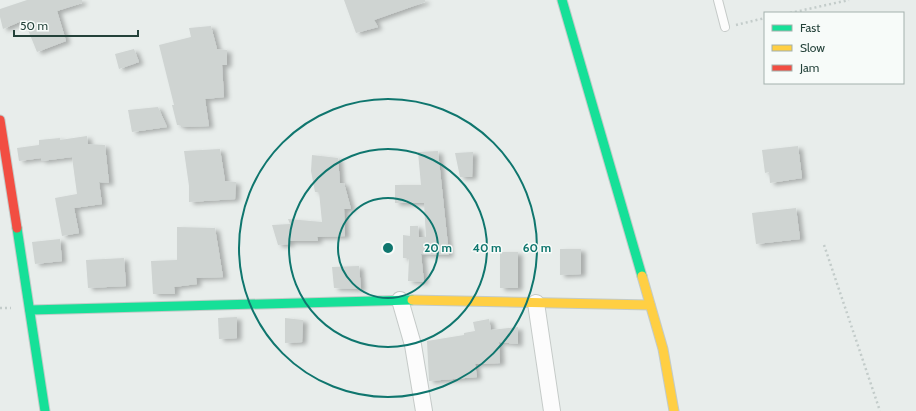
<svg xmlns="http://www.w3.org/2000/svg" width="916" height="411" viewBox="0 0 916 411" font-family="Cabin,sans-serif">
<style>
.building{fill:#cfd4d2;filter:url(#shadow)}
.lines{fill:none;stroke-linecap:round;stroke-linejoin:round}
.lane-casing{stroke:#c5cac8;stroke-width:10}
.street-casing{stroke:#c5cac8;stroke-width:18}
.fast-casing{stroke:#c3cbc8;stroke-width:11}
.slow-casing{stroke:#c3cbc8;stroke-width:11}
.jam-casing{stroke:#c3cbc8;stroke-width:11}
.path{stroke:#c3ccca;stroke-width:2.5;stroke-dasharray:2 3;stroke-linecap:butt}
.lane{stroke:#fcfcfc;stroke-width:8}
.street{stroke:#fcfcfc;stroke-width:16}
.fast{stroke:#16e098;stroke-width:9}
.slow{stroke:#ffcf43;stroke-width:9}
.jam{stroke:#f24e42;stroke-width:9}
.ring{fill:none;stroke:#0f766e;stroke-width:2}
.centre{fill:#0f766e;stroke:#f7fbf9;stroke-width:2}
.ring-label{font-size:12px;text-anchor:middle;font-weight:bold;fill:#0f766e;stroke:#f7fbf9;stroke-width:3;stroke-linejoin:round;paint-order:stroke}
</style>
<defs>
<filter id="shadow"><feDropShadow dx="4.5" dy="2.5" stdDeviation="2" flood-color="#0004"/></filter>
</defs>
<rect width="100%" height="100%" fill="#e8edeb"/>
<!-- building -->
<g class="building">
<polygon points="27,0 82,0 82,3 57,11 66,41 37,52 24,20 3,29 0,17 0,9"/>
<polygon points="344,0 425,0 425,2 374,20 378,27 356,33"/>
<polygon points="211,26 217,49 227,50 227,65 222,65 224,97 205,99 209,126 181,127 180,125 177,125 172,105 174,105 159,45 191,37 189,28"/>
<polygon points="134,49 139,62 119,69 115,54"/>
<polygon points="158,107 167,127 132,132 128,110"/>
<polygon points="87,136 88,144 105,145 109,183 99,182 102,204 74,208 79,233 62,236 55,198 77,194 72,157 41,161 41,158 19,161 17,148 39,145 39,140 60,138 60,140"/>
<polygon points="798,146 802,178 770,183 769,172 765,173 762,150"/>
<polygon points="220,149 225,181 236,182 235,199 189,202 189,186 184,151"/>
<polygon points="438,151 449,255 421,254 424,282 408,281 409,258 403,258 403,235 410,236 410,226 418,226 419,237 426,237 424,203 395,203 395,185 421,185 418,152"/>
<polygon points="473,152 472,177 460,177 455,153"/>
<polygon points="312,155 338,158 340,183 344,183 351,209 344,209 345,236 317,237 318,241 289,241 290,244 278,245 272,225 290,224 288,219 322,222 319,192 315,192 311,171"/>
<polygon points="796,208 800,239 756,244 752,213"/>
<polygon points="177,227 215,228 223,277 196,278 197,284 174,287 175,294 153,294 151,261 177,260"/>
<polygon points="60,239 62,261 35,264 32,242"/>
<polygon points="560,249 581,249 581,274 560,275"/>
<rect x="500" y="252" width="18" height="36"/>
<polygon points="124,258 126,286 88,288 86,260"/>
<polygon points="359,266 361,289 334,288 332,267"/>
<polygon points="237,317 237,338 219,339 218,318"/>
<polygon points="285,318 303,320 302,342 285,343"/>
<polygon points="489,319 491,330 518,327 518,344 499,342 500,363 475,364 477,377 429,381 427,341 464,335 464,333 475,331 473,322"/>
</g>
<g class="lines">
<defs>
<polyline id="lane" points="718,0 725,27"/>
<g id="street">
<polyline points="400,300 413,345 424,411"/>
<polyline points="536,303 552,411"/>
</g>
<g id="fast">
<polyline points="562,0 642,276"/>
<polyline points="17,228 45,411"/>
<polyline points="30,310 412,300"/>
</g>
<g id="slow">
<polyline points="642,276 663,349 674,411"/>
<polyline points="412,300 650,305"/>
</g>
<polyline id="jam" points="0,120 17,228"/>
</defs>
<!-- lane casing -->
<use href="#lane" class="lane-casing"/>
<!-- street casing -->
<use href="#street" class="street-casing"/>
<!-- fast casing -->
<use href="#fast" class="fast-casing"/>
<!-- slow casing -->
<use href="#slow" class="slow-casing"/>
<!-- jam casing -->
<use href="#jam" class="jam-casing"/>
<!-- path -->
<g class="path">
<polyline points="790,13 849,0"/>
<polyline points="736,25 765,18"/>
<polyline points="824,245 880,411"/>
<polyline points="0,308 11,308"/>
</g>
<!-- lane -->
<use href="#lane" class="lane"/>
<!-- street -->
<use href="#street" class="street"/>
<!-- fast -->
<use href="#fast" class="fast"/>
<!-- slow -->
<use href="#slow" class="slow"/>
<!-- jam -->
<use href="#jam" class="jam"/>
</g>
<!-- distance rings -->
<g class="ring">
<circle cx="388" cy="248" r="50"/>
<circle cx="388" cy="248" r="99"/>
<circle cx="388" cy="248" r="149"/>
</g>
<circle cx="388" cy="248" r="6" class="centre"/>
<g class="ring-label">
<text x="438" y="252">20 m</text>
<text x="487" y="252">40 m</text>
<text x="537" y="252">60 m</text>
</g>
<!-- legend -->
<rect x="764" y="12" width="140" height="72" fill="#f7fbf9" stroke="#a3b1ad"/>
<rect x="772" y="25" width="20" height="6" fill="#16e098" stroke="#a3b1ad"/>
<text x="800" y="32" font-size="12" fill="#24423a">Fast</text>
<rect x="772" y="45" width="20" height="6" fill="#ffcf43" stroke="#a3b1ad"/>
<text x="800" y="52" font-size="12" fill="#24423a">Slow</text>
<rect x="772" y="65" width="20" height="6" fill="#f24e42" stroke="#a3b1ad"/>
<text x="800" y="72" font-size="12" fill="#24423a">Jam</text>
<!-- scale -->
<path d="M14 30v6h124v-6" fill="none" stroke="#24423a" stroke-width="2"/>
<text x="20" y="30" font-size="12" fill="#24423a" stroke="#f7fbf9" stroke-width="3" paint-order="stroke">50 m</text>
</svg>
